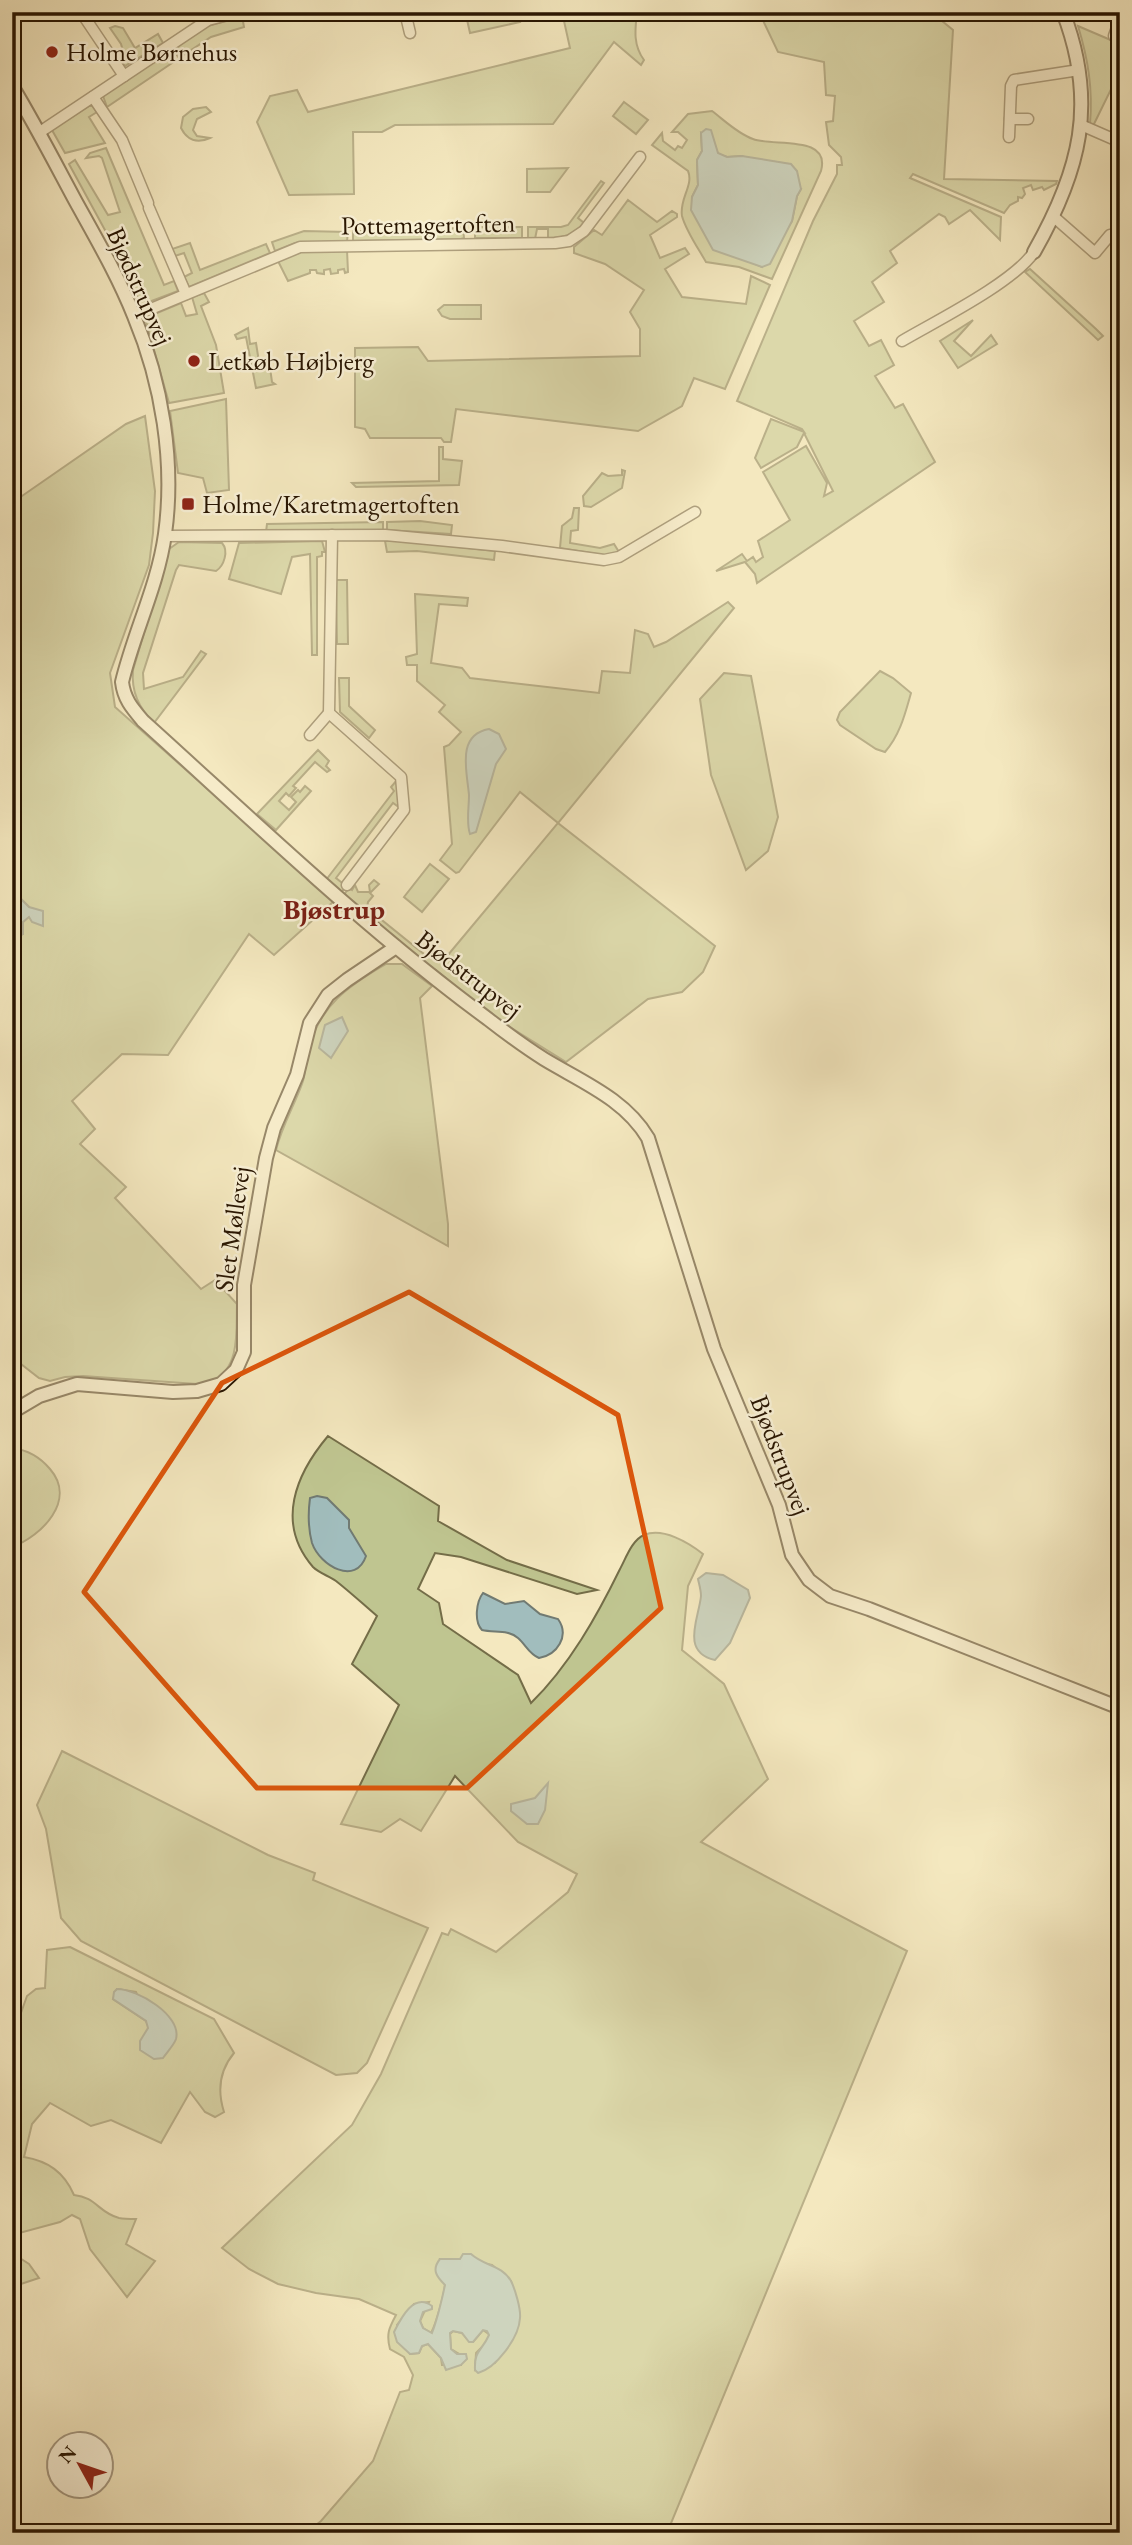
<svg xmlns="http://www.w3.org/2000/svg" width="1132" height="2545" viewBox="0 0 1132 2545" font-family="'EB Garamond',serif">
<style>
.green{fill:#bfc590;stroke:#746d48;stroke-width:2;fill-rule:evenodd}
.water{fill:#a1bdbd;stroke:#717a72;stroke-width:2}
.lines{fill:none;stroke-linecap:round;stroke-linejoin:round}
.street-casing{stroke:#5b4a30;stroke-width:13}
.secondary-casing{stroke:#281501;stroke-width:16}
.street{stroke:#f8f0d5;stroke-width:10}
.secondary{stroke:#f8f0d5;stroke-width:12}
.marked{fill:none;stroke:#de560b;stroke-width:5;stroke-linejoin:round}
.poi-dot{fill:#8f2418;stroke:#f8f0d5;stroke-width:2.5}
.labels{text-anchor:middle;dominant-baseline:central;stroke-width:5;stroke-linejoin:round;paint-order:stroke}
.poi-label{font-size:26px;fill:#281501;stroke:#f8f0d5;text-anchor:start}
.street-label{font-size:26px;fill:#281501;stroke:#f8f0d5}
.neighbourhood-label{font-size:28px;font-weight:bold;fill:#7a1f14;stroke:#f8f0d5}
</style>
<rect width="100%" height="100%" fill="#f4e8bf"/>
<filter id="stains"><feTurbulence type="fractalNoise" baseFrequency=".00286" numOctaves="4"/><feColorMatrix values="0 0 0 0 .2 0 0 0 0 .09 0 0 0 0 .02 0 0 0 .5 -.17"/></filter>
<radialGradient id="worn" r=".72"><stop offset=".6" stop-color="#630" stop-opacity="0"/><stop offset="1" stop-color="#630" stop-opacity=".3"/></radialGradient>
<!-- green -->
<g class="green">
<polygon points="479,12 517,12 520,22 470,33 466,15"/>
<path d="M562,12H637C635,30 633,45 644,60L641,65L614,42L553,124L395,125L382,132H353L354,194L289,195L257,122L270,96L297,90L308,112L570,48Z"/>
<polygon points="759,12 931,12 953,30 944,179 1057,181 1056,184 1044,190 1042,187 1033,190 1031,185 1023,188 1025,194 1022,198 1018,197 1018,201 1010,205 1004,213 913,174 910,178 1001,217 1000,240 970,210 949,224 945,217 939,214 890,251 897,263 872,282 884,302 854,321 869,346 881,340 894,365 875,376 895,408 903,404 935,462 757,583 755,574 745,562 716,571 742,554 747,561 753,557 756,562 763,557 758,541 790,520 763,472 806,446 827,483 824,496 833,491 804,433 797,447 761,468 755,458 771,419 804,432 802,429 737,401 813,221 837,174 837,165 842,165 841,157 829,145 826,122 833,121 835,96 826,95 824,62 778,52"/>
<polygon points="242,16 244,27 211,37 179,58 173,49 208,26"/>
<polygon points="115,26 123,28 135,48 158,34 163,43 125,66 117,56 123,51 121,44 110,28"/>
<path d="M1078,26L1120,44V71L1093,126L1090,124C1093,89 1088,59 1078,26Z"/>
<polygon points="169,52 175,61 107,107 103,96"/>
<polygon points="624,102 648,120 636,134 613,116"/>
<polygon points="89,106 93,106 97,112 89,117 105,143 65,153 52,130"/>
<path d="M206,107L211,112L197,119L193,130L197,136L210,138C197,144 187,140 181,128L183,117L193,109Z"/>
<path d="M712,111C724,120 738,134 753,139C773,147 831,134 821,171L772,279L739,267L706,262C698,248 686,231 682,216C679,199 694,185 688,171L652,145L662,133L663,141L675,150L678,146L682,148L687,140L678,132H672L688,114ZM701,133L714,143L718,154L727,157L742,156L801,189L797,196L792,221L762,267L746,260L692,197L698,185L697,160L702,151Z"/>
<polygon points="106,148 164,285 174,281 178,291 141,305 124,265 69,164 75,160 108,215 120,212 102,158 99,156 86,158 90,153"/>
<polygon points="568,168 550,192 527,192 527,169"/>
<path d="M601,181L604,183L578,218L584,223C574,235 564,238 548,238V229H537L535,239H528V227H561L568,225Z"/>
<polygon points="628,200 657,222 672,211 677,214 677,217 650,235 660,258 685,248 689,254 665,269 682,297 746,304 751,276 770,285 725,389 694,378 682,406 638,431 456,409 451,442 444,442 441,438 370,438 365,429 355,427 355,348 418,347 428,361 640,356 640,329 630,312 644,290 605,264 574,253 574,247 594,230 602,235"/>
<polygon points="463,227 464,238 461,239 353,241 353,231 433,231"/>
<rect x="475" y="227" width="47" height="11"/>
<polygon points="304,231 348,232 347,241 295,243 275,251 272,242"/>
<polygon points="190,243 200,270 266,244 270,253 189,287 184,277 192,273 184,253 175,256 172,249"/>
<polygon points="347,250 348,272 345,273 344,269 338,270 338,273 331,274 330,269 324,270 324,274 317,273 316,270 310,270 310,273 288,281 278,261 301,252"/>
<polygon points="1030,269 1096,329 1103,336 1098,340 1025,272"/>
<polygon points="204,293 209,302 201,306 216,345 224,393 169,403 145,318 181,303 186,316 197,314 192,297"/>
<polygon points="444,305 481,305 481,319 450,319 442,316 438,310"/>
<polygon points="973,320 954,341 971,356 991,335 997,344 958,368 940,341"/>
<polygon points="248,328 250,344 256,343 259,362 263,361 264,369 270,368 272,382 275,384 256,388 246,337 237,339 235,335"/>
<polygon points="226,399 229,490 207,493 203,478 178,473 170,411"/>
<path d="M145,416L155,491L153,533L149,565L110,673L115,707L334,901L274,955L249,934L168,1055L122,1054L72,1101L95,1129L80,1144L126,1187L115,1198L201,1289L215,1280L237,1304C236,1329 241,1367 213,1381C209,1383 202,1383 197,1384L83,1376L65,1377L50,1381L39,1378L12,1357V938L23,934V922L29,916V907L12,890V483L22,496L126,424Z"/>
<polygon points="439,447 443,447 443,459 462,461 459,485 356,487 352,483 439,481"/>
<polygon points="622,470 625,471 622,488 591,507 584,506 583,496 602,473 608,476 622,475"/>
<polygon points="574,508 579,508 578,530 571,531 570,543 600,548 614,544 619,552 609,556 560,548 562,526 572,518"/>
<polygon points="420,521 452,525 451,534 387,530 387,522"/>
<polygon points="383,522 383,530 266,532 267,524"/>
<polygon points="394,540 495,551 494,560 417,551 387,552 385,541"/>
<polygon points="322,541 325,552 322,552 322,556 317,557 317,655 312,655 310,554 292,557 281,594 229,579 239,543"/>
<path d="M179,542L222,543C229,551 224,566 216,571L179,565L176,570L143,673L144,689L183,677L201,651L206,654L154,723C139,708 131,692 133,670L169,549Z"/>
<polygon points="336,580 347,580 348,644 337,644"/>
<polygon points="415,594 468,598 467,606 439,604 431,663 462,668 470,678 599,693 602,671 630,673 635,630 648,634 654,647 666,642 728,602 734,608 558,823 715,946 703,972 682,992 648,999 566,1062 497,1019 436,970 413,957 343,896 349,888 352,890 355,885 358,892 370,892 369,885 374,880 379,884 370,893 373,896 368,902 367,908 424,954 443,961 558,823 520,792 459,872 456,873 440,860 452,844 444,747 449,745 461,732 439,712 445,705 417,681 417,665 407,665 406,657 417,654"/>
<path d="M880,671L893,678L911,693C905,714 900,735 885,752L876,749L840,725L837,720L840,712Z"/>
<polygon points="724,673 751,676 778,817 768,851 746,870 711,775 700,699"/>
<polygon points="339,678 349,678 349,706 375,730 369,738 340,712"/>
<polygon points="318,750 329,761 326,766 330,770 327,772 315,762 293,786 296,788 289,796 286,793 279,801 289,810 296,802 291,797 298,790 300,792 305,786 311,791 276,830 257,814"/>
<polygon points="397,780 400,808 393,803 336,878 346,886 341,893 326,880 394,791 391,787"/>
<polygon points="430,864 449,879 422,912 404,897"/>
<path d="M386,964H402L432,986L420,998L448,1224V1246L276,1150C282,1126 294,1106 302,1084C306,1074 305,1062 308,1051C319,1006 348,986 386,964Z"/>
<path d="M328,1436L439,1506L438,1521L507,1560L597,1590L577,1594L461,1557L435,1553L418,1589L439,1603L443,1624L518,1675L531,1703C569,1666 597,1616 620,1569C626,1558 632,1540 644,1535C663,1527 689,1543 703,1554L688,1586L682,1650L724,1684L768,1779L701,1842L907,1951L667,2533H306L321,2521L373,2461L400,2392L409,2390L413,2375L404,2357L390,2349C386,2334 389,2328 396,2315L359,2299L316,2293L278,2284L249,2269L222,2248L352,2125L381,2074L442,1933L448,1935L451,1929L496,1952L568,1892L577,1874L518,1842L455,1776L421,1831L400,1819L381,1832L341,1824L399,1705L352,1664L377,1616C363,1604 350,1592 336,1581C329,1576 319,1573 313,1567C275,1523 296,1474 328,1436ZM440,2259H460L492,2265L511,2281L520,2315L516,2332L495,2363L475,2370L476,2353L485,2344L490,2335L483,2330L473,2342H470L462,2333L453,2331L450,2334L451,2349L461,2355V2365H442L441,2358L428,2344L422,2346L419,2353L410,2354L397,2325L414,2304L429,2302L420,2321L423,2328L431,2333C436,2324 445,2292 445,2283C444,2275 442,2267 440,2259Z"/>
<path d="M12,1448C28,1450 40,1457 50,1469C77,1500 42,1536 12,1547Z"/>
<polygon points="62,1751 268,1855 315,1873 313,1880 428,1928 367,2063 357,2073 336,2075 81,1941 61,1918 46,1829 37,1805"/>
<path d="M70,1947L214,2019L234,2053C219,2071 217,2090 224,2112L215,2117L205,2112L190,2092L161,2143L111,2120L91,2126L50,2103L32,2124L24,2157C48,2161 64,2172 74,2195C96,2197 99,2213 119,2218C124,2219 131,2219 136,2219L126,2244L155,2261L127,2297L90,2249L80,2219L72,2215L60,2222L12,2235V2038L27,1996L36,1989L45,1988L47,1950ZM117,1989L136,1992L163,2058L146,2021L113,1999Z"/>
<polygon points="12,2253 29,2264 39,2278 12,2287"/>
</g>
<!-- water -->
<g class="water">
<polygon points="706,129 711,130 718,153 727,157 742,156 791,164 797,171 801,189 797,196 792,221 770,264 762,267 713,250 691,210 692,197 698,185 697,160 702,151 701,133"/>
<path d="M489,729L499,734L506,749L496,764L476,832L470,834C466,823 469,808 469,795C467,771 456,735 489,729Z"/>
<polygon points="12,890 29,907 43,911 43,926 32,922 29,917 23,922 23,934 12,938"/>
<polygon points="342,1017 348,1031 331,1058 319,1048 325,1025"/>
<path d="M317,1496L327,1498L349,1520V1528L366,1556C356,1586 320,1566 312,1543C308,1528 308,1513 310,1498Z"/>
<path d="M706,1573L723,1575L748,1590L750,1598L730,1643L715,1660C680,1652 699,1618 701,1596C701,1590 699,1584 698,1579Z"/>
<path d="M483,1593L505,1604L524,1601L540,1614L558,1619C570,1636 557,1655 539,1658C529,1654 526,1645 518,1638C508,1629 494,1633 482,1630C474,1622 476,1602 483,1593Z"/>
<polygon points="548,1783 545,1810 538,1824 527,1824 511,1811 511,1804 535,1798"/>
<path d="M117,1989C137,1989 182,2015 176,2039C174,2045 167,2052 163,2058L154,2059L140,2050V2041L148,2028L146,2021L113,1999L114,1992Z"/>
<path d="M463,2254H471C484,2266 502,2265 511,2281C515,2289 521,2309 520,2318C519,2338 496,2368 478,2373L475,2370C474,2350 482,2351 489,2335L487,2331L483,2330L473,2342H469L462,2333L453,2331L450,2333L451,2349L457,2354H466L467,2359L461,2365L446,2370L441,2358L428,2344L422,2346L419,2353L410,2354L397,2342L394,2332C401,2318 414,2292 432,2306V2309L423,2312L420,2321L423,2328L432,2333C437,2320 442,2299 445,2285C437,2277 431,2270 440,2259H460Z"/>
</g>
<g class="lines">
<defs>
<g id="street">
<polyline points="81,12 124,76"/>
<polyline points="405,12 410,33"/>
<polyline points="1114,36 1119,22 1117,12"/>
<polyline points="93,97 122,140 148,203"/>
<polyline points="1010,119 1028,119"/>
<polyline points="1081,125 1120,142"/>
<polyline points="40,132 208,20 240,12"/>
<polyline points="1009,137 1011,86 1014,80 1079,70"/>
<polyline points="149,208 186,294"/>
<polyline points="1054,217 1095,253 1110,235"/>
<polyline points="134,316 300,247 555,243 569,241 584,231 640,157"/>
<path d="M902,341C936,321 1013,283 1034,252"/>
<polyline points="332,535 329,713 401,777 404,810 347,885"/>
<polyline points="165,536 385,535 502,546 604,560 619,557 695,512"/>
<polyline points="310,735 329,713"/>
</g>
<g id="secondary">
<path d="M12,86C35,124 55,163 76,202C97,240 118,276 134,316C162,383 175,462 165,534C158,585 134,632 122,682C124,699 132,708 143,721C256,823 366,929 488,1019C506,1033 525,1047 544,1059C582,1082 625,1099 648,1138L714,1349L779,1505L792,1555L809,1580L830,1596L869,1609L1120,1708"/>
<path d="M1034,252C1080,171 1098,103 1063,12"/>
<polyline points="12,1412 39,1396 77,1384 173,1392 197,1391 221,1384 236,1370 244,1352 244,1285 266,1158 274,1128 297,1075 310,1023 328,995 347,980 396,947"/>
</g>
</defs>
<!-- street casing -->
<use href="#street" class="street-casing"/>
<!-- secondary casing -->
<use href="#secondary" class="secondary-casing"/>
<!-- street -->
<use href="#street" class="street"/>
<!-- secondary -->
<use href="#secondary" class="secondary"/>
</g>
<!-- marked area -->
<path d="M0 0H1132V2545H0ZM409,1292L618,1415L661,1608L467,1788H257L84,1592L222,1383Z" fill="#f4e8bf" fill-opacity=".55" fill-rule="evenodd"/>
<path class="marked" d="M409,1292L618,1415L661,1608L467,1788H257L84,1592L222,1383Z"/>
<!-- markers -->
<g class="poi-dot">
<circle cx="52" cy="52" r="7"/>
<circle cx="194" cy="361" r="7"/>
<rect x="181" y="497" width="14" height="14" rx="3.5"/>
</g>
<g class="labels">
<!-- poi labels -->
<g class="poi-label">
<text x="66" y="52">Holme Børnehus</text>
<text x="208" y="361">Letkøb Højbjerg</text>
<text x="202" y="504">Holme/Karetmagertoften</text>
</g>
<!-- street labels -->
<g class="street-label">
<text transform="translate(428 224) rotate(-1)">Pottemagertoften</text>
<text transform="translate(140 286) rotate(66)">Bjødstrupvej</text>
<text transform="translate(469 974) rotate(38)">Bjødstrupvej</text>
<text transform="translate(232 1229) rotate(-82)">Slet Møllevej</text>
<text transform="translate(781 1455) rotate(69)">Bjødstrupvej</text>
</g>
<!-- neighbourhood labels -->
<g class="neighbourhood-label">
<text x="334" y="909">Bjøstrup</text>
</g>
</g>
<!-- margin -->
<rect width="1132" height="2545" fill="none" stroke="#f4e8bf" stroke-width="42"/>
<rect x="14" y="14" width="1104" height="2517" fill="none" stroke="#281501" stroke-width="3.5"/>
<rect x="21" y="21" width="1090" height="2503" fill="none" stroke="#281501" stroke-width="2"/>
<!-- north arrow -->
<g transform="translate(80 2465) rotate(310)"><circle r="33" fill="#f8f0d5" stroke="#a59880" stroke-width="2"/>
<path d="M0-5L12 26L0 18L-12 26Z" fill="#8f2418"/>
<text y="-10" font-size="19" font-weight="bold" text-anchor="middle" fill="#281501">N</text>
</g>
<rect width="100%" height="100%" filter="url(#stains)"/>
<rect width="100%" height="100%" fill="url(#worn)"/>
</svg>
